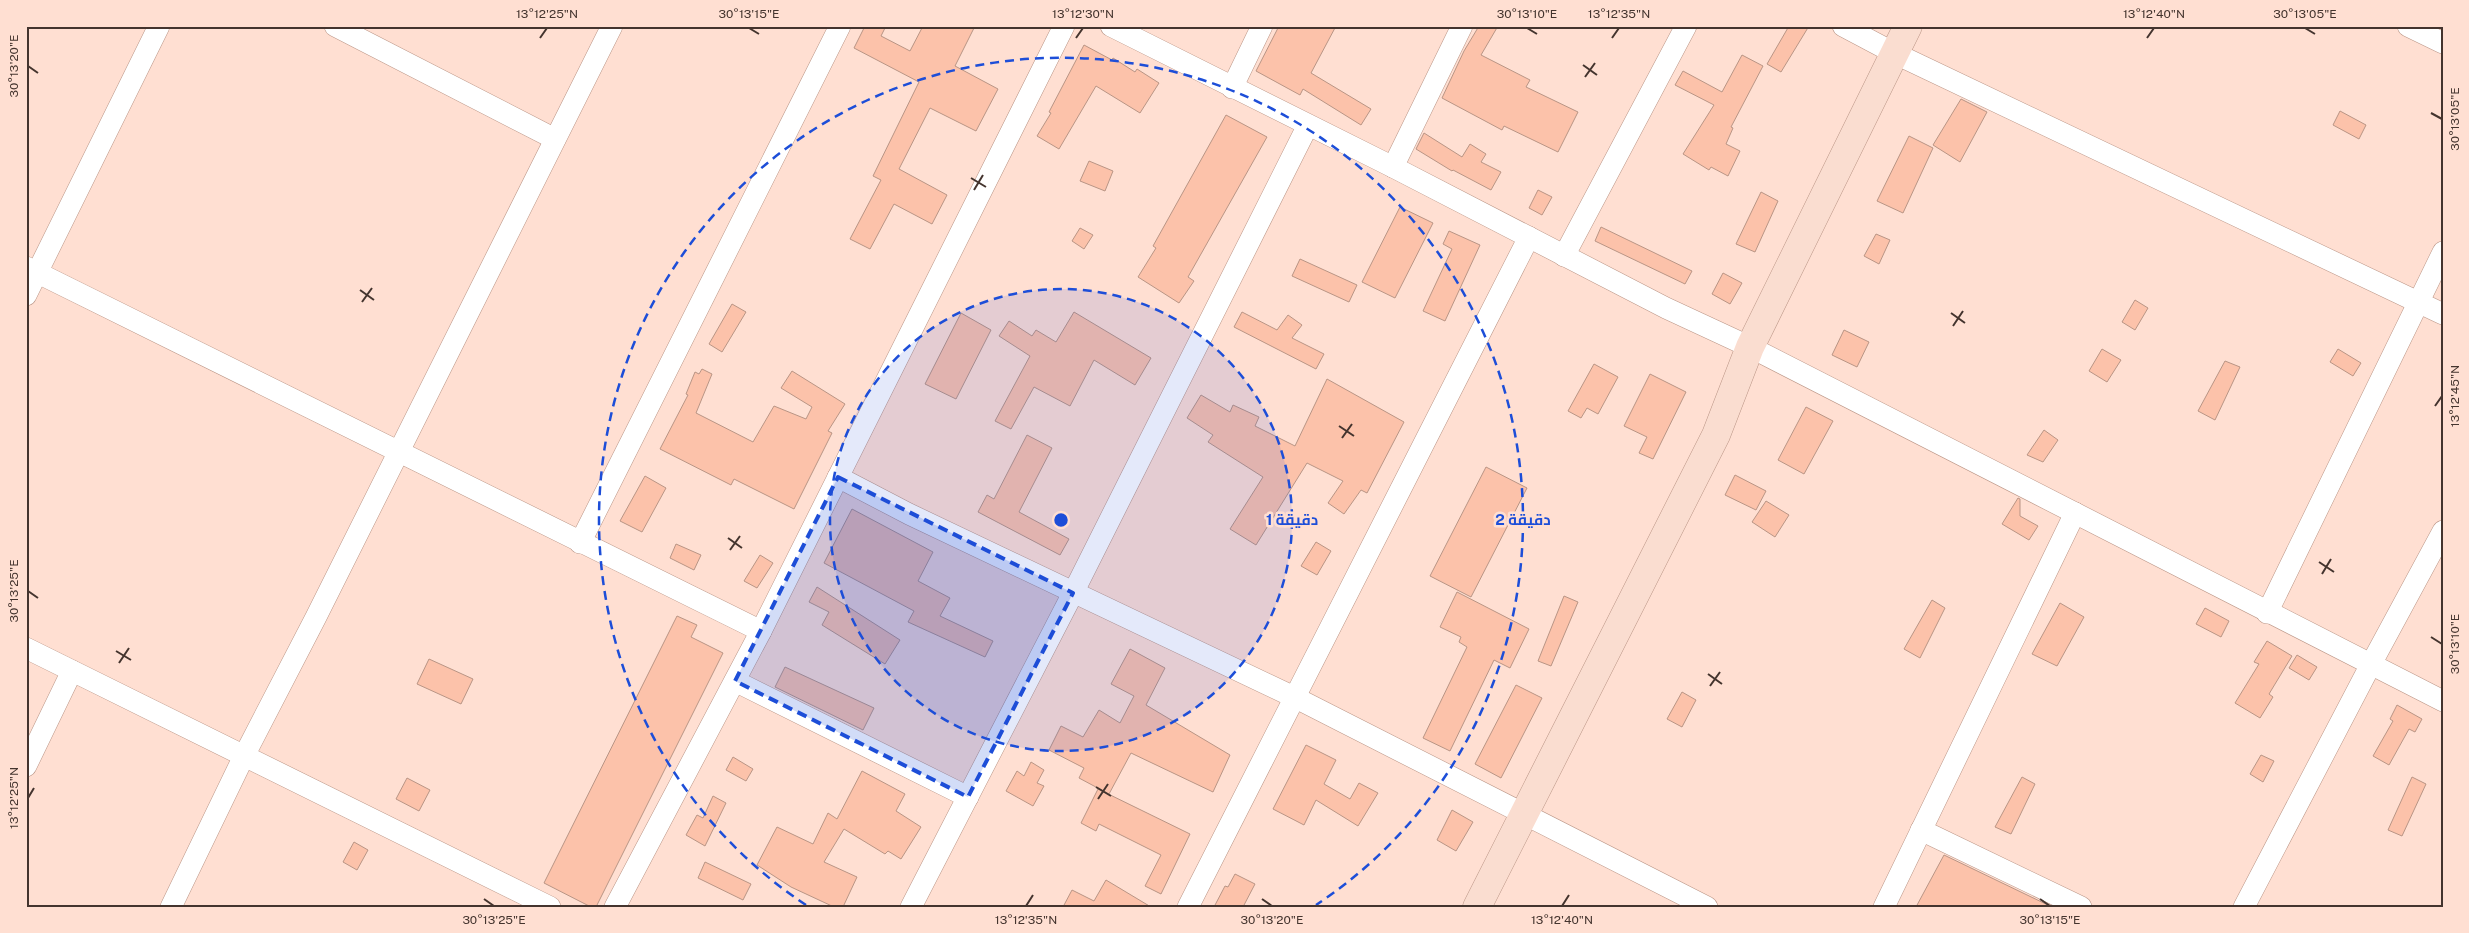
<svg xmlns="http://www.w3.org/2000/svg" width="2469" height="933" viewBox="0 0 2469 933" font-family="'Public Sans',Cairo,sans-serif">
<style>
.building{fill:#fcc2aa;stroke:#b99585}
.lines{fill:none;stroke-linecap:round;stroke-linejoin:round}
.street-casing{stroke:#bb9687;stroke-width:22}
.secondary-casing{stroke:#bb9687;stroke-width:29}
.street{stroke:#fff;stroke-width:21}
.secondary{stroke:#faddd0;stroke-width:28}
.marked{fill:#1d4ed8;fill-opacity:0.2;stroke:#1d4ed8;stroke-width:4;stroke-dasharray:10 6;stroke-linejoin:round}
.ticks{fill:none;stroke:#44342e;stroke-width:2}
.ring{fill:none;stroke:#1d4ed8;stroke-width:2.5;stroke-dasharray:9 6}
.centre{fill:#1d4ed8;stroke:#ffdfd2;stroke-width:2.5}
.ring-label{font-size:15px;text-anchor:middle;font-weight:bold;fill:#1d4ed8;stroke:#ffdfd2;stroke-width:5;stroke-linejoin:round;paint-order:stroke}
.neatline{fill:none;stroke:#44342e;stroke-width:2}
.ticks-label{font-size:12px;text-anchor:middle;fill:#44342e}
</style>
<rect width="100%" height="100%" fill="#ffdfd2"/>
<!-- building -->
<g class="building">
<polygon points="865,26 886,26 881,36 910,51 923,26 975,26 955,66 998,89 976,131 930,108 899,169 947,195 932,224 894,204 870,249 850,239 881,180 873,176 919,82 854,48"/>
<polygon points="1279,26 1336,26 1311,73 1371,109 1361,125 1303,89 1300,95 1256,71"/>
<polygon points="1479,26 1498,26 1481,55 1530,80 1526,87 1578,112 1558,152 1504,126 1502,130 1442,98 1464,51"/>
<polygon points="1789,26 1809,26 1781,72 1767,64"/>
<polygon points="1084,45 1112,60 1113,58 1135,72 1137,69 1159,83 1140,113 1096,86 1059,149 1037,136 1051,113 1049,112"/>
<polygon points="1742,55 1763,66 1731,127 1733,128 1726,144 1740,151 1728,176 1711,167 1709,170 1683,154 1714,105 1675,85 1683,71 1722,92"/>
<polygon points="1961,99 1987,112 1960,162 1933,145"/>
<polygon points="2340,111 2366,125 2359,139 2333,125"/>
<polygon points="1226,115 1267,137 1188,277 1194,281 1179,303 1138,277 1156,248 1153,246"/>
<polygon points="1424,133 1462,157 1470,144 1486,154 1481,162 1501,172 1491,190 1453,170 1452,171 1416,149"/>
<polygon points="1909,136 1933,148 1903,213 1877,201"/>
<polygon points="1089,161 1113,171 1105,191 1080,181"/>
<polygon points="1538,190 1552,197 1542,215 1529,208"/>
<polygon points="1761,192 1778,201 1755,252 1736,244"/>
<polygon points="1400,207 1433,223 1395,298 1362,282"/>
<polygon points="1601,227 1692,271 1685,284 1595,241"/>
<polygon points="1080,228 1093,235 1084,249 1072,241"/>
<polygon points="1449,231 1480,245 1445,321 1423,311 1452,249 1443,244"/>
<polygon points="1876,234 1890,240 1879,264 1864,256"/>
<polygon points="1300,259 1357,285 1349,302 1292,276"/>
<polygon points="1723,273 1742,283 1730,304 1712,294"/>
<polygon points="2135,300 2148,308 2135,330 2122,322"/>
<polygon points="732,304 746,312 722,352 709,344"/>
<polygon points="1074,312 1151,358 1135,385 1094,360 1070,406 1034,387 1011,429 995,421 1030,356 999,336 1009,321 1032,336 1036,330 1056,342"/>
<polygon points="1242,312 1277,330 1288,315 1302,325 1292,338 1324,354 1316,369 1234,327"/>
<polygon points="961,313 991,330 956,399 925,384"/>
<polygon points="1844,330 1869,342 1857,367 1832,355"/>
<polygon points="2102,349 2121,360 2107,382 2089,371"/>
<polygon points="2338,349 2361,363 2353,376 2330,362"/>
<polygon points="2225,361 2240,367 2215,420 2198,411"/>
<polygon points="1594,364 1618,377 1598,414 1587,408 1581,418 1568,411"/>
<polygon points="702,369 712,374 696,413 753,442 774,406 806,419 812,407 781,388 792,371 845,404 828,431 832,433 794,509 734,479 731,485 660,449 688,395 686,394 695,372 699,374"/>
<polygon points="1650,374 1686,392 1653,459 1639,453 1647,437 1624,426"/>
<polygon points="1327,379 1404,422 1367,493 1361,490 1344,514 1328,503 1343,481 1307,463 1256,545 1230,529 1263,477 1208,442 1213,435 1187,418 1201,395 1230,412 1233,405 1259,417 1255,426 1295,446"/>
<polygon points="1806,407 1833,421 1804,474 1778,460"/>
<polygon points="2044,430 2058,440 2043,462 2027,455"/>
<polygon points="1027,435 1052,448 1019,512 1069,539 1060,555 978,512 987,495 994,499"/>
<polygon points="1486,467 1527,488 1471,597 1430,576"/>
<polygon points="1735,475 1766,491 1756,510 1725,495"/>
<polygon points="645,476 666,488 642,532 620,521"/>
<polygon points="2018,498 2020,499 2020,516 2038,526 2029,540 2002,524"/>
<polygon points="1766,501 1789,515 1775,537 1752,522"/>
<polygon points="852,509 933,552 918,581 950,598 940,616 993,641 985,657 908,622 914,611 824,563"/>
<polygon points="1316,542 1331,551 1317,575 1301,566"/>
<polygon points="676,544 701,555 694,570 670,558"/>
<polygon points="760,555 773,563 757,588 744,581"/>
<polygon points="817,587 900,640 885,664 822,625 829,612 809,602"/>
<polygon points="1457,592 1529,629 1510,668 1494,660 1450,751 1423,738 1467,647 1459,642 1461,637 1440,627"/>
<polygon points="1564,596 1578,602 1551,666 1538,661"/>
<polygon points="1932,600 1945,608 1920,658 1904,649"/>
<polygon points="2060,603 2084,617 2057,666 2032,654"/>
<polygon points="2205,608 2229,621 2221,637 2196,624"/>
<polygon points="677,616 697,625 691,637 723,653 596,907 591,907 544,883"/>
<polygon points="2267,641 2292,656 2269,694 2273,697 2260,718 2235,703 2259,664 2254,662"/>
<polygon points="1130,649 1165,668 1146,705 1230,755 1213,792 1131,753 1109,794 1079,778 1084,768 1049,750 1061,726 1083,737 1099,710 1120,723 1134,696 1111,684"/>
<polygon points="2297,655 2317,667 2309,680 2289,668"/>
<polygon points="429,659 473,679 461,704 417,684"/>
<polygon points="785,667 874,708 863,730 775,687"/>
<polygon points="1516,685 1542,698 1501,778 1475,764"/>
<polygon points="1682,692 1696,700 1682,727 1667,719"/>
<polygon points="2397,705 2422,719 2415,732 2409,729 2389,765 2373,756 2393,721 2390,719"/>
<polygon points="1306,745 1336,760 1324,784 1350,799 1359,783 1378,793 1358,826 1316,800 1304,825 1273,809"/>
<polygon points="2261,755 2274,761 2263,782 2250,774"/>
<polygon points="733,757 753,769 746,781 726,770"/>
<polygon points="1031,762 1044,770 1037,783 1044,786 1033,806 1006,791 1017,771 1024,776"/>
<polygon points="862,771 905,794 896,811 921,827 901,859 888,851 885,854 844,829 824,862 857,877 843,907 834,907 791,887 757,865 777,827 813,844 828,813 837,819"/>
<polygon points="2022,777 2035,784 2011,834 1995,827"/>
<polygon points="2412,777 2426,784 2402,836 2388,830"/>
<polygon points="407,778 430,790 419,811 396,799"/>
<polygon points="1098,789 1190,834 1161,894 1145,886 1161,855 1099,824 1096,831 1081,823"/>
<polygon points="713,796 726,803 705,846 686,835 697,815 703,818"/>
<polygon points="1452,810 1473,822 1456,851 1437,840"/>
<polygon points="354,842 368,850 357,870 343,862"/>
<polygon points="1944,855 2052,907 1916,907"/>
<polygon points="705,862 751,884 743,900 698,878"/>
<polygon points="1235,874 1255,884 1243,907 1214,907 1225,886 1228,887"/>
<polygon points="1106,880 1151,907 1063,907 1072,890 1094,901"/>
</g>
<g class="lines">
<defs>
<g id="street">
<polyline points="335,26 555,139"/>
<polyline points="1111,26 1393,167 1666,308 1750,347 2443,701"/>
<polyline points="1843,26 1894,53 2443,314"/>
<polyline points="2408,26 2443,43"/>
<polyline points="1232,88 1262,26"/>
<polyline points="1393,167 1462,26"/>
<polyline points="1564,256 1686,26"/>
<polyline points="26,267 761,631"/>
<polyline points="26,295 159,26"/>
<polyline points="838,477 909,514 1296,698 1707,907"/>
<polyline points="580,543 840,26"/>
<polyline points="2267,613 2443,252"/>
<polyline points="26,648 550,907"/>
<polyline points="735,681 968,797"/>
<polyline points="26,766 72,671"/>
<polyline points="1921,830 2081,907"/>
<polyline points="171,907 244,756 316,617 612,26"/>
<polyline points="615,907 761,631 1064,26"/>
<polyline points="911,907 1073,593 1308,125"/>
<polyline points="1188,907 1529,237"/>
<polyline points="1884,907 2075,513"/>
<polyline points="2244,907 2370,666 2443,531"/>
</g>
<polyline id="secondary" points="1477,907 1716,435 1750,347 1908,26"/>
</defs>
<!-- street casing -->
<use href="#street" class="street-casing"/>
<!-- secondary casing -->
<use href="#secondary" class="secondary-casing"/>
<!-- street -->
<use href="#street" class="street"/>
<!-- secondary -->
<use href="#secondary" class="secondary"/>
</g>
<!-- marked area -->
<path class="marked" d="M838,477L1073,593L968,797L735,681Z"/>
<!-- ticks -->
<path class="ticks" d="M749,28L759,34M1527,28L1537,34M2305,28L2315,34M540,38L547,28M1076,38L1083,28M1612,38L1619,28M2147,38L2154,28M1583,65L1597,75M28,66L38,73M1585,77L1595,63M2431,113L2442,119M971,178L986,187M974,190L983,175M360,290L374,300M362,302L372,288M1951,313L1965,323M1953,326L1963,311M2435,406L2442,396M1339,426L1354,436M1342,438L1352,424M728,538L742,548M730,550L740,536M2319,562L2334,572M2322,574L2331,559M28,591L38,598M2431,637L2442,644M116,651L131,660M119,663L129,648M1708,674L1722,684M1710,686L1720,672M1096,787L1111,796M28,798L34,788M1098,799L1108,784M484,899L494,906M1262,899L1272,906M2040,899L2050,906M1026,906L1033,895M1562,906L1569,895"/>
<!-- distance rings -->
<circle cx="1061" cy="520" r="231" fill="#1d4ed8" fill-opacity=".12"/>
<g class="ring">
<circle cx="1061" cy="520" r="231"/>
<path d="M806 905A462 462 0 1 1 1316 905"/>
</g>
<circle cx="1061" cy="520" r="8" class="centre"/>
<g class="ring-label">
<text x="1292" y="525">1 دقيقة</text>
<text x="1523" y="525">2 دقيقة</text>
</g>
<!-- border -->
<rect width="2469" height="933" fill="none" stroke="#ffdfd2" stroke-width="55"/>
<rect x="28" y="28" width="2414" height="878" class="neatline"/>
<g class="ticks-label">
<text x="547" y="18">13°12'25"N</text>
<text x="749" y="18">30°13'15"E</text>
<text x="1083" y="18">13°12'30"N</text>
<text x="1527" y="18">30°13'10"E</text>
<text x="1619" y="18">13°12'35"N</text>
<text x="2154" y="18">13°12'40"N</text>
<text x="2305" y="18">30°13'05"E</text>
<text transform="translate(14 66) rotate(-90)" y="4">30°13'20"E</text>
<text transform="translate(2455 119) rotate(-90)" y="4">30°13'05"E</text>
<text transform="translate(2455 396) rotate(-90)" y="4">13°12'45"N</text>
<text transform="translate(14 591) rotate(-90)" y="4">30°13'25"E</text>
<text transform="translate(2455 644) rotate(-90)" y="4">30°13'10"E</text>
<text transform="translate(14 798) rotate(-90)" y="4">13°12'25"N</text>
<text x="494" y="924">30°13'25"E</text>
<text x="1026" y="924">13°12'35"N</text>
<text x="1272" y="924">30°13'20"E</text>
<text x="1562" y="924">13°12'40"N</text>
<text x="2050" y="924">30°13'15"E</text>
</g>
</svg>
